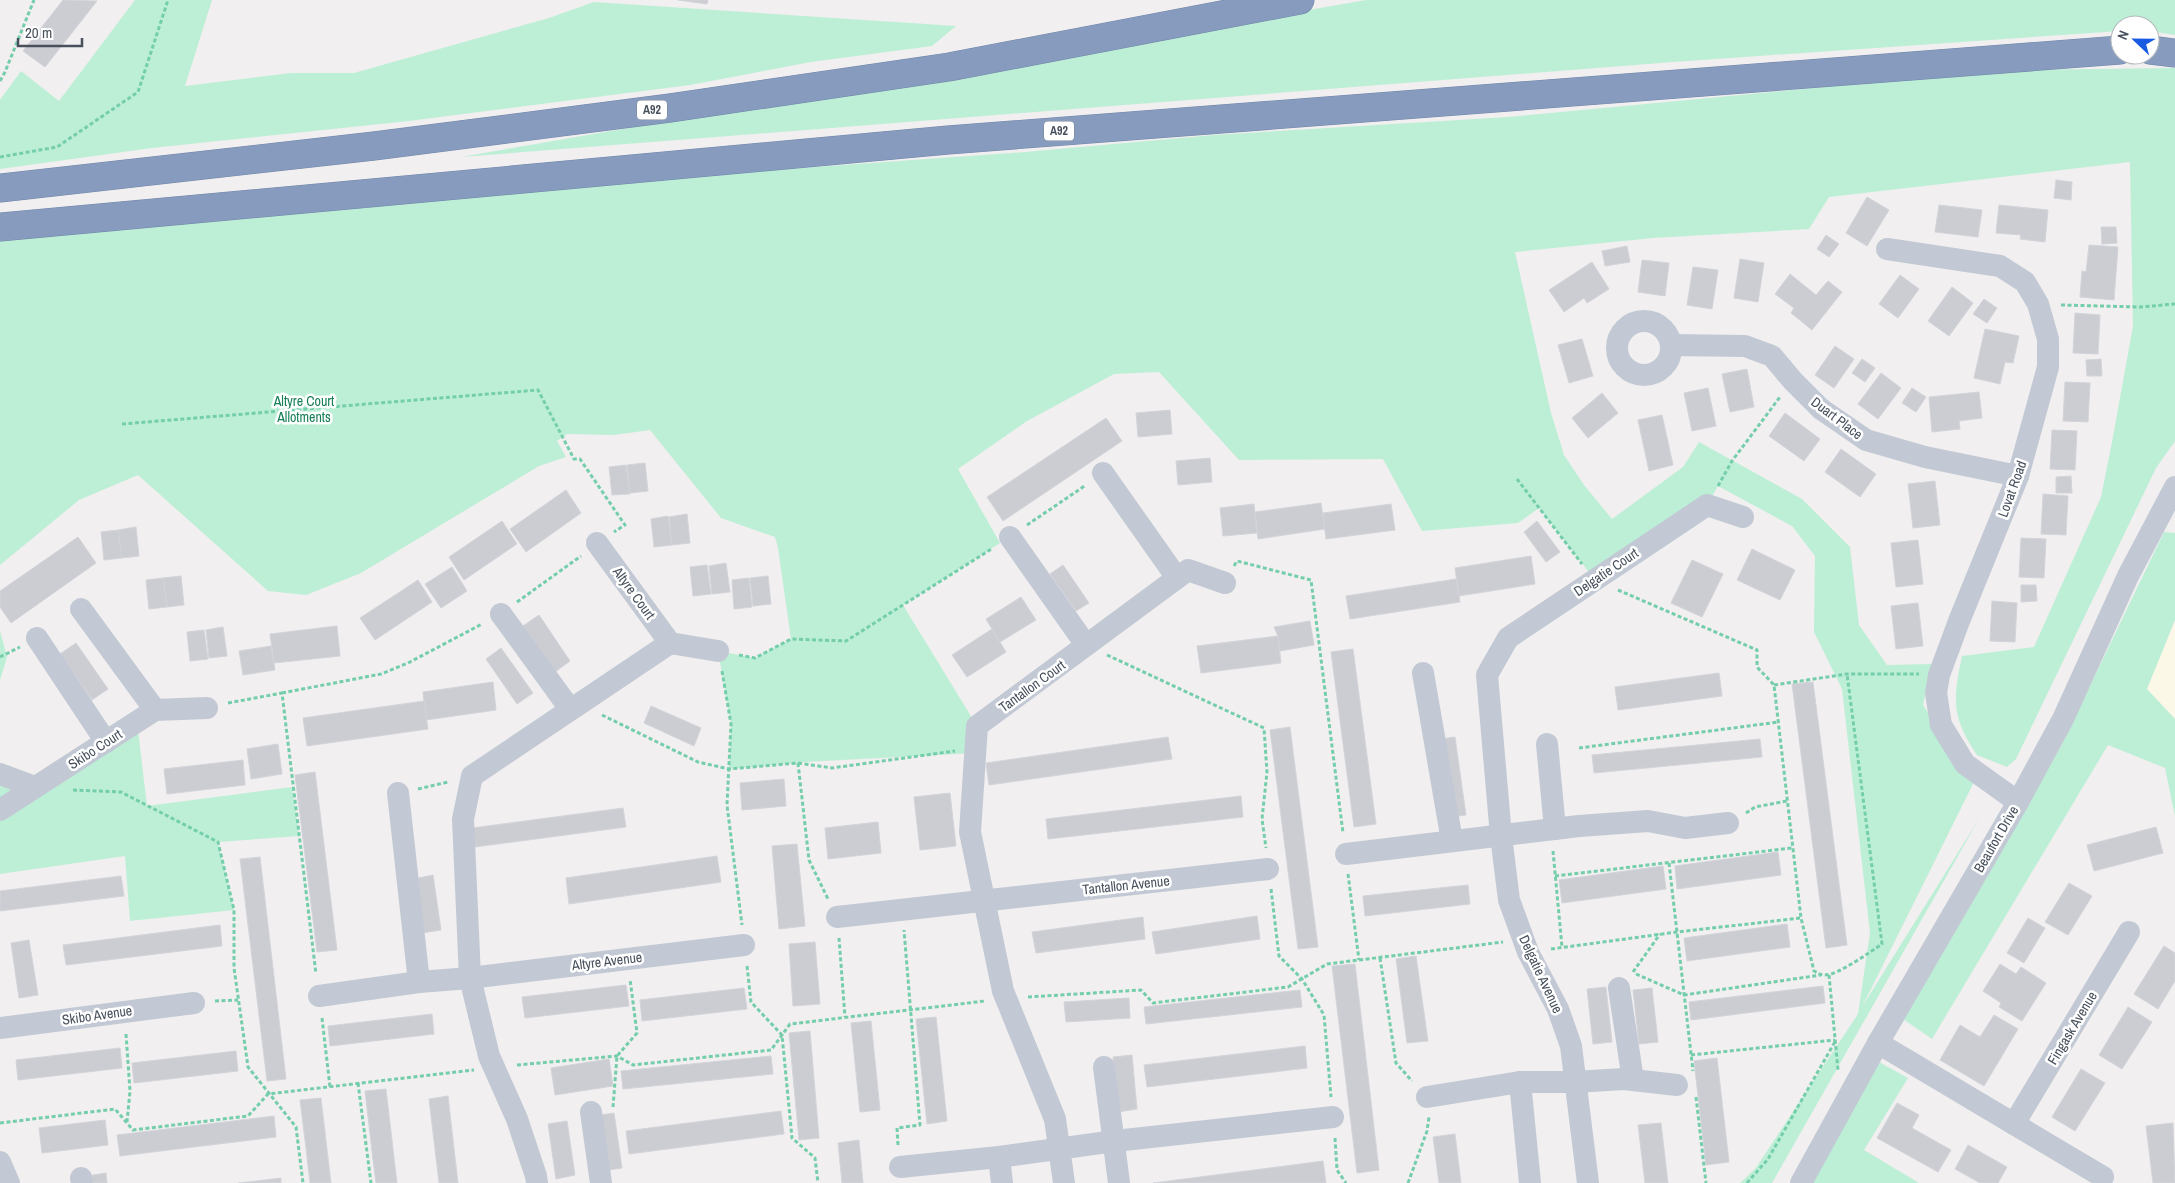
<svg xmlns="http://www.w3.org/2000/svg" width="2175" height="1183" viewBox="0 0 2175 1183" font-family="'Archivo Narrow',sans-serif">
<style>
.commercial{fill:#fcf8e8}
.green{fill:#bdefd6}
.building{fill:#cccdd3;stroke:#d3d4da}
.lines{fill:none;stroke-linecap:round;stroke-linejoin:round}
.highway-casing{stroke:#7186aa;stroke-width:29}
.path{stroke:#74ceab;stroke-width:3;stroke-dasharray:4 2.5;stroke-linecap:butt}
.minor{stroke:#c2c9d4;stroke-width:22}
.highway{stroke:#869bbe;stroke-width:28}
.labels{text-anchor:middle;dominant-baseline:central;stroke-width:5;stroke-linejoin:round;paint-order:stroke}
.shield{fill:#fff;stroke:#7e848d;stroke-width:1}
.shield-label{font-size:12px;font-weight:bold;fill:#47505c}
.park-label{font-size:14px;fill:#167f56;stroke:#fff}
.street-label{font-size:14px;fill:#47505c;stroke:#fff}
</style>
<rect width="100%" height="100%" fill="#f1efef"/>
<!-- commercial -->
<polygon class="commercial" points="2175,620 2175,719 2147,689"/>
<!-- green -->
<g class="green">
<polygon points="135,0 212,0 185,86 291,73 354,73 549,18 594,2 956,26 932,46 811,62 690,85 409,121 152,148 0,169 0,100 21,71 59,101"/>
<polygon points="1366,0 2175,0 2175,35 2150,31 2150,25 2120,25 2120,31 1673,62 461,157"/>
<path d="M2175,68V441L2156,468L2016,759L2007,767L1977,755C1951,716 1953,700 1962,656L2034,647L2101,497L2112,442L2133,326L2130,162L1829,197L1809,229L1653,238L1515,252L1551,413L1564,455L1584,485L1612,519L1683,467L1699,442L1802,499L1850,547L1859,625L1887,665L1932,664L1923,705L1959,759L1979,772L1862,1007L1979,819L1772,1183H1740L1755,1169L1858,1014L1870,933L1842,689L1814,632L1815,556L1792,526L1718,486L1707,505L1595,580L1539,508L1518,523L1422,531L1383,459L1239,460L1159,372L1114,374L1027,421L958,469L1000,543L903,605L977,726L975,753L804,762L729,769L731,724L718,651L755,658L791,639L778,548L775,537L721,518L650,430L614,435L567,434L557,441L566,457L539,466L361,573L306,595L268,591L138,475L79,500L0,565V238L602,182L1025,152L1214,135L1508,117L2003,70Z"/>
<polygon points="2164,532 2175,533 2175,620 2147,689 2175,719 2175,816 2165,768 2108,745 1932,1039 1903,1019 2061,746"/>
<polygon points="0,631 7,657 0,680"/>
<polygon points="137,722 147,806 292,787 299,836 218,842 234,910 130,921 125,856 0,874 0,774 35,787"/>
<polygon points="1879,1062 1908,1078 1864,1150 1919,1183 1809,1183"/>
</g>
<!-- building -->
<g class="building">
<polygon points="63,0 97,1 45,67 23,51"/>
<polygon points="678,0 708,0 707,4"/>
<polygon points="2056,180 2072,182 2071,200 2054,198"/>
<polygon points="1867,197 1889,210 1867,246 1846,233"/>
<polygon points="1939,205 1982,210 1978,237 1935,232"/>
<polygon points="1999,205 2048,210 2045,242 2020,239 2021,235 1996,233"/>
<polygon points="2101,227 2116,227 2117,243 2102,244"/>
<polygon points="1826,235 1839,244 1829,257 1817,249"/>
<polygon points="2089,245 2118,247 2114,300 2080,297 2082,271 2086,272"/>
<polygon points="1627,246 1630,262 1605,266 1602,251"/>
<polygon points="1740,259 1764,263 1758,302 1734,298"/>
<polygon points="1642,260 1669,263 1665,296 1638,292"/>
<polygon points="1592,262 1609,289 1587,303 1584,298 1564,312 1549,290"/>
<polygon points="1693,267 1718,270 1712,309 1687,305"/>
<polygon points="1790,274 1816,295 1828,281 1842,292 1812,330 1791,313 1794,308 1775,294"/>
<polygon points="1900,275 1919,289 1898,318 1879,304"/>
<polygon points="1952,287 1973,303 1949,336 1928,321"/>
<polygon points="1984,299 1997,308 1987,323 1973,314"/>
<polygon points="2075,313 2100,315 2098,354 2073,353"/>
<polygon points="1985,329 2019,336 2013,363 2005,362 2000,384 1974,378"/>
<polygon points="1582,339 1593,376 1569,383 1558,345"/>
<polygon points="1835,346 1854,359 1834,388 1815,375"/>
<polygon points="1862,359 1875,368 1865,382 1852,373"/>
<polygon points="2101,359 2102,376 2087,376 2086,360"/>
<polygon points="1747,369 1754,407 1730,412 1722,374"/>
<polygon points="1881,373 1901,388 1878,419 1858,404"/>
<polygon points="2065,382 2090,383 2088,422 2063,421"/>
<polygon points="1708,388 1716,426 1692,431 1684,393"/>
<polygon points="1912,388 1926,397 1916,412 1902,403"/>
<polygon points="1979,392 1982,418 1959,421 1960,429 1932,432 1929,397"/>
<polygon points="1602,393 1618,413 1588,438 1572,418"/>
<polygon points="1170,410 1172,434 1138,437 1136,413"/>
<polygon points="1785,413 1820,439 1804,461 1769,436"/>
<polygon points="1662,415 1673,465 1649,471 1638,420"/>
<polygon points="1106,418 1122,441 1003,521 987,497"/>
<polygon points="2052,430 2077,431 2075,470 2050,469"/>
<polygon points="1841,449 1876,474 1860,497 1825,472"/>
<polygon points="1210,458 1212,482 1178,485 1176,461"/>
<polygon points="645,463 648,491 630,493 627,465"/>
<polygon points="626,465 630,494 612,495 609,467"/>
<polygon points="2071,476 2072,493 2056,493 2056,477"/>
<polygon points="1935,481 1940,525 1913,528 1908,484"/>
<polygon points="566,490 581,513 526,552 510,529"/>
<polygon points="2043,494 2068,496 2066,535 2041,534"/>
<polygon points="1321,503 1325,529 1258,539 1255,512"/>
<polygon points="1254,504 1257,533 1223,536 1220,508"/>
<polygon points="1391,504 1395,530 1326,539 1323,513"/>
<polygon points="687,514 690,543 672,545 669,517"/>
<polygon points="668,516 672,545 654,547 651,519"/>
<polygon points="502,521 517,544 464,580 449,557"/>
<polygon points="1537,521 1560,552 1546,562 1524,532"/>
<polygon points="136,527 139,556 122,558 118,530"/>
<polygon points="118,530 122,558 104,560 101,532"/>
<polygon points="78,537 96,563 11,623 0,607 0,591"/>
<polygon points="2021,538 2046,539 2044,578 2019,577"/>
<polygon points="1918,540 1923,584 1896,587 1891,543"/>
<polygon points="1752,549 1795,570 1780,600 1737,580"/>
<polygon points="1531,556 1535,584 1459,596 1455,568"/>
<polygon points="1692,560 1723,574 1702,617 1671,603"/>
<polygon points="726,563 730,592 712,594 709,566"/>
<polygon points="707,565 711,594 693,596 690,567"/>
<polygon points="1063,565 1089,603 1076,611 1050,574"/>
<polygon points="452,567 467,591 441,608 425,584"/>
<polygon points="181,576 184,605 167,607 163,578"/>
<polygon points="768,576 771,604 753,606 750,578"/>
<polygon points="163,578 167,607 149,609 146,580"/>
<polygon points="749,578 752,607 734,609 732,580"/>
<polygon points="1456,579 1460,602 1350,619 1346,596"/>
<polygon points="418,580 432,602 375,640 360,618"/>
<polygon points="2021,585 2036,585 2037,601 2021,602"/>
<polygon points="1021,597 1036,620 1000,642 986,619"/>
<polygon points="1992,601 2017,603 2015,642 1990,641"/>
<polygon points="1918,603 1923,646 1896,649 1891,606"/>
<polygon points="539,615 570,661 555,672 523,626"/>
<polygon points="1310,621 1314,645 1280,651 1278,636 1274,627"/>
<polygon points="337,626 340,656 274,663 270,634"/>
<polygon points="223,627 227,656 209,658 206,630"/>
<polygon points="992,629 1006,652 967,677 952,655"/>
<polygon points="204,630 208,659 190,661 187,632"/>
<polygon points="1278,636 1281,663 1201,673 1197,646"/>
<polygon points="76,643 108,689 92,700 60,654"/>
<polygon points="271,646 275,670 243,675 239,651"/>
<polygon points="501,648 533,693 517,704 486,659"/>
<polygon points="1353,649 1376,824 1354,827 1331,652"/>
<polygon points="1719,673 1722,696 1618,710 1615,687"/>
<polygon points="493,682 496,710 426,720 423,692"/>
<polygon points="1813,682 1847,945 1826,948 1792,684"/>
<polygon points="424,701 428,729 307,746 303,718"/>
<polygon points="651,706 701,728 694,746 644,723"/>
<polygon points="1290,727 1318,947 1298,949 1270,730"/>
<polygon points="1168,737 1172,759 989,785 986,763"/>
<polygon points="1455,737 1466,815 1452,817 1441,739"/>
<polygon points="1760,739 1762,757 1594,773 1592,755"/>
<polygon points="278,744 282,774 251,779 247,749"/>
<polygon points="243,760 245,785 167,794 164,769"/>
<polygon points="315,772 337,950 317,952 295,775"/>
<polygon points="784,779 786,806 742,810 740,783"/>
<polygon points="950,793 956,846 920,850 914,797"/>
<polygon points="1241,796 1243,817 1048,839 1046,819"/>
<polygon points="623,808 626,827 475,847 472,828"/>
<polygon points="878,822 881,853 828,859 825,828"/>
<polygon points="2156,827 2163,853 2094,871 2087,845"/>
<polygon points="797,844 805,926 779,929 772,846"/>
<polygon points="1778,852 1781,875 1677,889 1675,866"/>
<polygon points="717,856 721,882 569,904 566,878"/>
<polygon points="260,857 286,1079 267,1081 240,859"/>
<polygon points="1663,866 1666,889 1562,903 1559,880"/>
<polygon points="433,875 441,930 422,933 414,879"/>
<polygon points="121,876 124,896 0,911 0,891"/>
<polygon points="2069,883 2092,896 2068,935 2045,922"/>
<polygon points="1468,885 1470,904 1365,916 1363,896"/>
<polygon points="1257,916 1260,939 1156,954 1152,932"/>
<polygon points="1143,917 1145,939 1036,953 1032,932"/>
<polygon points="2028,918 2045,928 2024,963 2007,953"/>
<polygon points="1787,924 1790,947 1687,961 1684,938"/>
<polygon points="220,925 222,946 66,965 63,945"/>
<polygon points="29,940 38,995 19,998 11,943"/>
<polygon points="815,942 820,1004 793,1006 789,944"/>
<polygon points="2164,946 2175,953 2175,981 2158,1009 2134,994"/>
<polygon points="1416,956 1428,1041 1407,1043 1396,959"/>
<polygon points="1355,964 1379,1170 1357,1173 1332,966"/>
<polygon points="2000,964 2016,974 2021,967 2046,983 2022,1021 1999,1007 2001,1003 1983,991"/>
<polygon points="626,985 629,1006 525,1018 522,997"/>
<polygon points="1823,986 1825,1003 1691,1020 1689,1002"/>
<polygon points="1606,987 1612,1042 1593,1044 1587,989"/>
<polygon points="744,988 747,1009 642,1021 640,1000"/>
<polygon points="1652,988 1658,1042 1639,1044 1633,990"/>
<polygon points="1300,990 1302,1007 1146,1024 1144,1007"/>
<polygon points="1129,998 1130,1018 1066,1022 1064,1002"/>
<polygon points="2128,1007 2152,1022 2122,1069 2099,1055"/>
<polygon points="432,1014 434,1034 330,1046 328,1026"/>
<polygon points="1994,1015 2018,1029 1984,1086 1940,1060 1960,1025 1980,1037"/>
<polygon points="936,1017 947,1121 927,1124 916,1019"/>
<polygon points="871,1021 880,1110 860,1112 851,1023"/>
<polygon points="810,1031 819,1138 799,1140 789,1033"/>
<polygon points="1305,1046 1307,1068 1147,1087 1144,1065"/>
<polygon points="120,1048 122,1068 18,1080 16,1060"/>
<polygon points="236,1051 238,1071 134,1083 132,1063"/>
<polygon points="1132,1055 1137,1109 1118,1112 1113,1057"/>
<polygon points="771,1056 773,1074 623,1089 621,1071"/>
<polygon points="1717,1058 1729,1162 1706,1165 1694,1061"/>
<polygon points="609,1059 613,1086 555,1095 551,1068"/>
<polygon points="2081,1069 2105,1083 2075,1131 2052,1117"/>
<polygon points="386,1089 397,1183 376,1183 373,1160 365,1091"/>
<polygon points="448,1096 458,1183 439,1183 429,1099"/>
<polygon points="321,1098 331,1183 310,1183 305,1140 300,1100"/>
<polygon points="1897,1103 1919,1115 1912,1128 1951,1150 1938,1172 1877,1138"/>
<polygon points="781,1111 784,1134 629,1154 626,1131"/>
<polygon points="614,1113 622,1168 603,1171 594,1116"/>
<polygon points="274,1116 276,1137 120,1156 117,1135"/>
<polygon points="105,1120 108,1145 42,1153 39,1128"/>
<polygon points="567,1121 575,1175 556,1179 548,1124"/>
<polygon points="1661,1123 1668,1183 1645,1183 1638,1125"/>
<polygon points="2173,1123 2175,1183 2153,1183 2146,1126"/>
<polygon points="1455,1134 1461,1183 1439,1183 1433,1137"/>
<polygon points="859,1140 863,1183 842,1183 838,1143"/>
<polygon points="1968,1145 2007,1167 1998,1183 1980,1183 1955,1169"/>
<polygon points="1323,1161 1326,1183 1153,1183 1308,1163"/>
<polygon points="106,1173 107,1183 88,1183 87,1176"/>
<polygon points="281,1178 281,1183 238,1183 265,1180"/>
</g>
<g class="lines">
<defs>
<g id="highway">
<polyline points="2150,50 2175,53"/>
<polyline points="0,188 374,146 670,108 949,67 1300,0"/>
<polyline points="0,227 948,140 2120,50"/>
</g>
</defs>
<!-- highway casing -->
<use href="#highway" class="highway-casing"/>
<!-- path -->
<g class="path">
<polyline points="0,81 5,72 34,0"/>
<polyline points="0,157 57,147 138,92 168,0"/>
<polyline points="2061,305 2140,307 2175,304"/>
<polyline points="122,424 538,390 574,459 580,459 625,525 614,532"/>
<polyline points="1517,479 1582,564"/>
<polyline points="1718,486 1732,461 1780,397"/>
<polyline points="1027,525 1086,485"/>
<polyline points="1234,566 1237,561 1311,580 1343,833"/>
<path d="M1618,590L1757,650V667L1774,685L1801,918L1814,971C1818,973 1820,975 1825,975C1838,975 1870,952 1882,944L1847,674"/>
<polyline points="517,602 581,556"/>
<polyline points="739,655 755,658 791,639 846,641 993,548"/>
<polyline points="1107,655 1264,728 1267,772 1262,819 1266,848"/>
<polyline points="0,657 20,647"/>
<polyline points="722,671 731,724 727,805 742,925"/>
<polyline points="1774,685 1847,674 1919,674"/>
<polyline points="282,693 381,674 408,663 482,624"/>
<polyline points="228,703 282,693 316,974"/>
<polyline points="602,715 698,762 729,769 798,763 832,768 955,751"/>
<polyline points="1579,748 1779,722"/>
<polyline points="798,763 809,860 828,899"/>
<polyline points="418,789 448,782"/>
<polyline points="73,790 121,792 218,842 234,910 234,968 248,1067 296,1127 303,1183"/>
<polyline points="1746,813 1755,807 1787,801"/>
<polyline points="1553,851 1562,947"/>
<polyline points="1669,863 1693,1071"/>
<polyline points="1348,874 1359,960"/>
<polyline points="1555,876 1792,848"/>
<polyline points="1271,889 1279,956 1302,979 1324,1015 1331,1097"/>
<polyline points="839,938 845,1017"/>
<polyline points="1551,949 1677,932 1801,918"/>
<polyline points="1380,958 1396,1063 1412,1081"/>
<polyline points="747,966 751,1002 782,1035 792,1138 815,1158 818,1183"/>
<polyline points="1633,972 1660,934"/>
<polyline points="1636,974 1684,995 1821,975"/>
<polyline points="1829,975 1838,1070"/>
<polyline points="1028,997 1141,990 1153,1003 1288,987 1327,964 1503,942"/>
<polyline points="215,1001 238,1000"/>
<polyline points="322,1018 330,1087"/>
<polyline points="126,1034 130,1091 127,1122"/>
<polyline points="1691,1055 1835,1040"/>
<polyline points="517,1065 617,1056 633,1065 771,1050 790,1024 985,1001"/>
<polyline points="358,1083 371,1183"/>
<polyline points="1696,1097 1706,1183"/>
<polyline points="613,1107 617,1056 637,1033 630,979"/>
<polyline points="0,1123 115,1109 133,1130 248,1116 268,1094 474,1070"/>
<polyline points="1335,1138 1337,1170 1346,1183"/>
<polyline points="898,1145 897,1128 920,1125 904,930"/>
<polyline points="1408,1183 1427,1131 1429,1117"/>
<polyline points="1747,1183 1768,1159 1836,1040"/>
</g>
<!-- minor -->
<g class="minor">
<polyline points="1887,249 2000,266 2025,282 2038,304 2048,339 2048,367 2018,476 1959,621 1939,675 1936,693 1941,725 1965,764 2018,802"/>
<circle cx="1644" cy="348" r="27"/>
<polyline points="1671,345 1745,346 1772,356 1793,381 1821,409 1866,440 1925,457 2018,476"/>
<polyline points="1103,473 1177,578"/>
<polyline points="1010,537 1086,645"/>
<polyline points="597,543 670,643"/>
<polyline points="81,609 155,710 207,708"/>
<polyline points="501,614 570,709"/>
<polyline points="37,638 106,742"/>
<polyline points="1423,673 1452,841"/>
<polyline points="1547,744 1555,829"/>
<polyline points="0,774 35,787"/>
<polyline points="398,793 419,982"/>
<polyline points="0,810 155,710"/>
<polyline points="1346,854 1579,826 1648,821 1685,828 1728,823"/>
<polyline points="837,917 1268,869"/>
<polyline points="1619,988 1633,1080"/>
<polyline points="319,996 419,982 470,978 744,945"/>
<polyline points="0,1028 194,1003"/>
<polyline points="1878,1043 2103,1177"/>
<polyline points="1104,1067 1119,1183"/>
<polyline points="1520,1082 1530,1183"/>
<polyline points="1427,1097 1520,1082 1574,1082 1624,1079 1677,1085"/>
<polyline points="591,1112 601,1183"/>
<polyline points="2014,1124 2129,932"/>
<polyline points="999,1157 1002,1183"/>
<polyline points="0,1162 9,1183"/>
<polyline points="900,1167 999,1157 1115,1141 1333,1117"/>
<polyline points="81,1178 82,1183"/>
<polyline points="537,1183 536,1176 517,1119 489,1056 470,978 463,819 472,776 670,643 718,651"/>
<polyline points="1064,1183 1055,1119 1003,991 970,832 977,726 1188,570 1225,583"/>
<polyline points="1588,1183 1571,1046 1558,1009 1528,952 1509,900 1501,836 1487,675 1508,638 1707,505 1743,517"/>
<polyline points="1801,1183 1878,1043 2018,802 2063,719 2128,576 2175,487"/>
</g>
<!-- highway -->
<use href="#highway" class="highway"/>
</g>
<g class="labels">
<!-- shield labels -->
<g class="shield">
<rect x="637" y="100.5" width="30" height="19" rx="4"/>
<rect x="1044" y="121.5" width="30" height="19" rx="4"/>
</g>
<g class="shield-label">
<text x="652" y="110">A92</text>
<text x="1059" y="131">A92</text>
</g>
<!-- park labels -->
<g class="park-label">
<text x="304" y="401">Altyre Court<tspan x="304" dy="16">Allotments</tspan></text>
</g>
<!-- street labels -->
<g class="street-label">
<text transform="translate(1837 418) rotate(37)">Duart Place</text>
<text transform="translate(2012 489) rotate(-70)">Lovat Road</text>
<text transform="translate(1606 572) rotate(-34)">Delgatie Court</text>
<text transform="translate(634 593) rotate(54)">Altyre Court</text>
<text transform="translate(1032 686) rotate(-36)">Tantallon Court</text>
<text transform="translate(95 749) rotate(-33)">Skibo Court</text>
<text transform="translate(1996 839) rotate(-60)">Beaufort Drive</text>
<text transform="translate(1126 885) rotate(-6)">Tantallon Avenue</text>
<text transform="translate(607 961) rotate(-7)">Altyre Avenue</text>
<text transform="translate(1541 974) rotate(65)">Delgatie Avenue</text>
<text transform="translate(97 1015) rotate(-8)">Skibo Avenue</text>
<text transform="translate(2072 1028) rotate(-59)">Fingask Avenue</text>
</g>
</g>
<!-- north arrow -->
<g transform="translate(2135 40) rotate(292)"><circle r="24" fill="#ffffff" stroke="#b5b9be"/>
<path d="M0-4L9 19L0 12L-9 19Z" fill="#185be2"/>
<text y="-8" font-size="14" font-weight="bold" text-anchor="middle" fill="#47505c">N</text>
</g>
<!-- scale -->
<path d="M18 38v8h64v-8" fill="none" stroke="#47505c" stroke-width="2.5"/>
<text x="25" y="38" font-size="15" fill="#47505c" stroke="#ffffff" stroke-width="4" paint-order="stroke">20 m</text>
</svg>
